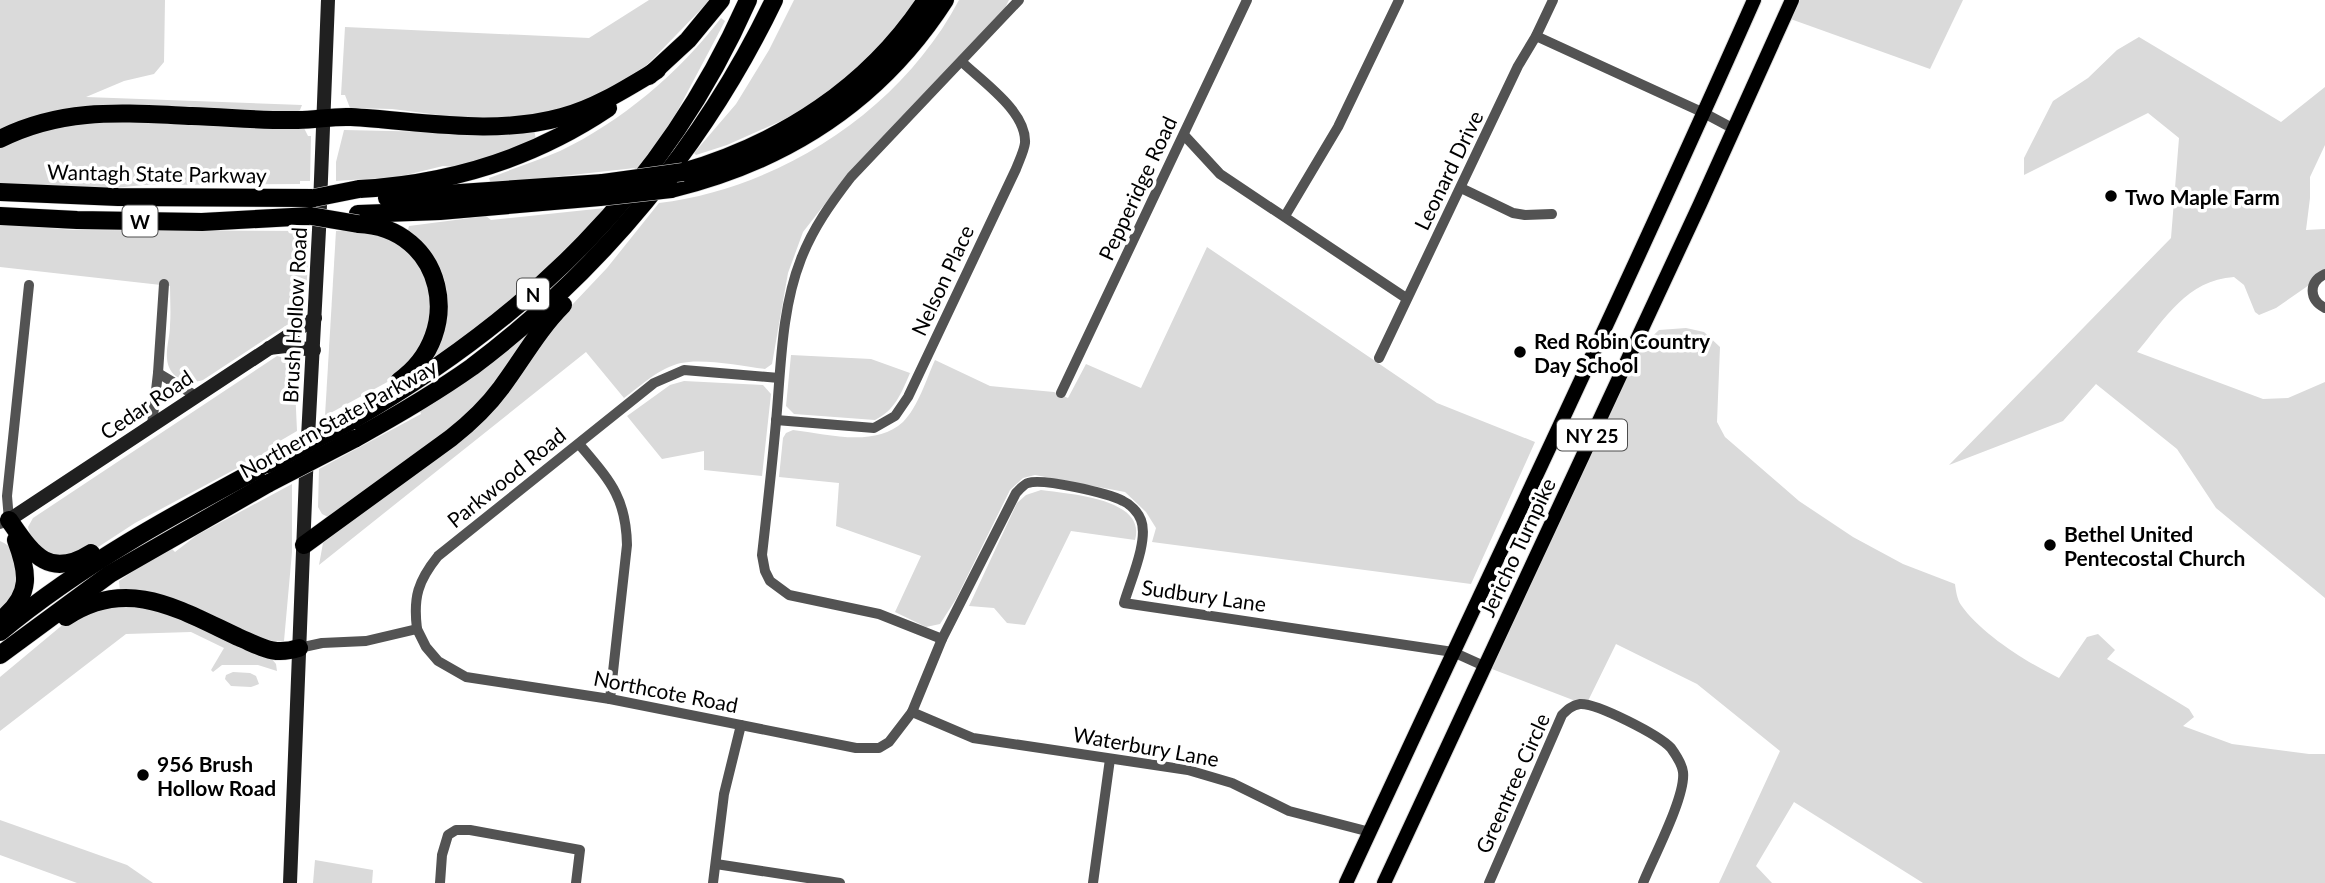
<svg xmlns="http://www.w3.org/2000/svg" width="2325" height="883" viewBox="0 0 2325 883" font-family="Lato,sans-serif">
<style>
.green{fill:#dadada}
.lines{fill:none;stroke-linecap:round;stroke-linejoin:round}
.primary-casing{stroke:#dbdbdb;stroke-width:16}
.highway-casing{stroke:#dbdbdb;stroke-width:19}
.street{stroke:#535353;stroke-width:10}
.secondary{stroke:#202020;stroke-width:14}
.primary{stroke:#000;stroke-width:14}
.highway{stroke:#000;stroke-width:18}
.highway-bridge-casing{stroke:#dbdbdb;stroke-width:19;stroke-linecap:butt}
.highway-bridge{stroke:#000;stroke-width:18}
.poi-dot{fill:#000;stroke:#fff;stroke-width:2.5}
.labels{text-anchor:middle;dominant-baseline:central;stroke-width:7;stroke-linejoin:round;paint-order:stroke}
.shield{fill:#fff;stroke:#4c4c4c;stroke-width:2}
.shield-label{font-size:19px;font-weight:bold;fill:#000}
.street-label{font-size:21px;fill:#000;stroke:#fff}
.poi-label{font-size:21px;font-weight:bold;fill:#000;stroke:#fff;text-anchor:start}
</style>
<rect width="100%" height="100%" fill="#fff"/>
<!-- green -->
<g class="green">
<polygon points="0,0 165,0 164,62 154,74 124,81 86,97 302,105 300,110 294,113 83,107 0,131"/>
<polygon points="649,0 710,0 647,65 592,100 528,117 478,120 392,109 350,108 345,95 341,95 345,27 589,38"/>
<polygon points="794,0 916,0 884,41 836,88 799,113 727,145 696,155 694,153 736,104 769,50"/>
<path d="M959,0H1009L1003,12L842,182L803,232L788,273L772,364L765,369C743,366 702,358 681,363C659,368 642,385 624,398L586,352L319,565L323,543L340,527L461,440L490,415L516,382L536,347L554,324L607,268L659,203C781,188 901,110 959,0Z"/>
<polygon points="1792,0 1963,0 1930,69 1785,17"/>
<path d="M721,18L725,21L670,125L600,218L537,283L427,369C457,320 457,267 408,230L409,226L486,216L491,220L605,208L635,168L491,184L489,178C512,169 537,161 560,151C621,122 680,72 721,18Z"/>
<path d="M2139,37L2281,122L2325,87V145L2310,177V198L2306,230L2325,229V274L2276,308L2259,315L2255,312L2244,285L2234,277C2187,280 2165,319 2137,352L2263,399L2288,398L2325,382V598L2216,508L2177,449L2096,384L2063,421L1949,465L2171,238L2179,138L2148,113L2024,175V158L2053,101L2088,78L2117,50Z"/>
<path d="M118,119L304,128L308,136H311L310,181H300V184L143,185L97,190L0,185V147C41,126 73,122 118,119Z"/>
<polygon points="344,130 438,132 534,130 536,139 491,157 454,167 443,166 398,177 336,181 336,162"/>
<path d="M0,224L74,230L308,231C307,263 312,297 290,323L203,380C187,385 168,378 167,358C166,348 170,336 170,325C171,312 170,299 170,286L0,267Z"/>
<polygon points="360,230 380,233 409,251 428,273 436,302 430,337 391,380 325,416 336,231"/>
<path d="M1207,247L1437,403L1535,442L1471,584L1152,542L1156,528L1146,512L1125,492L1035,475L1023,478L1010,490L956,599L940,624L926,627L895,612L921,556L836,526L839,483L779,477L783,438L786,433L793,430C827,434 875,448 903,422C918,407 926,380 935,360L990,386L1054,392L1068,398L1086,364L1141,388Z"/>
<polygon points="535,327 477,409 328,517 322,514 318,507 319,469 421,414 420,411 460,386"/>
<path d="M1686,328L1704,332L1720,347L1717,422L1725,437L1799,501L1853,537L1903,564L1955,584C1956,591 1957,599 1961,605C1981,634 2028,663 2059,678L2087,637L2098,634L2115,650L2107,659L2189,709L2194,717L2183,726L2232,744L2309,754H2325V883H1923L1794,802L1756,866L1772,883H1719L1780,751L1697,684L1616,644L1586,705L1484,666L1627,360L1659,330Z"/>
<path d="M791,355L871,359L910,373C901,394 895,410 875,420L794,414L786,406Z"/>
<polygon points="277,356 285,358 287,364 294,365 297,431 273,445 269,451 135,523 89,553 58,560 32,542 28,527 33,518"/>
<polygon points="684,381 763,385 771,394 762,476 704,470 704,451 662,459 627,416 670,385"/>
<polygon points="292,484 292,552 284,641 277,641 275,646 120,591 119,581 149,560 171,548 175,552 197,535"/>
<path d="M1041,490C1068,494 1147,498 1135,540L1071,531L1025,625L1007,623L994,608L969,606L1017,503L1026,495Z"/>
<path d="M0,541C26,553 20,572 19,597L0,611Z"/>
<polygon points="129,603 160,609 271,658 276,664 277,671 258,665 222,665 213,672 211,670 224,648 191,632 126,634 0,731 0,677 66,622 95,608"/>
<polygon points="233,672 250,673 256,676 259,684 251,687 231,686 225,679 226,675"/>
<polygon points="0,820 127,865 153,883 77,883 0,855"/>
<polygon points="315,860 373,870 372,883 313,883"/>
</g>
<g class="lines">
<defs>
<g id="primary">
<path d="M1346,883C1482,589 1623,296 1754,0"/>
<polyline points="1384,883 1700,204 1792,0"/>
</g>
<g id="highway">
<polyline points="649,76 688,40 721,0"/>
<path d="M0,139C64,107 123,113 192,116C227,117 263,121 298,120C316,120 333,116 351,117C421,121 493,136 562,117C596,108 627,88 657,70"/>
<path d="M683,172C782,143 869,87 926,0"/>
<path d="M359,189C449,184 532,159 608,108"/>
<path d="M671,189C787,161 880,101 945,0"/>
<polyline points="0,192 118,197 314,198"/>
<polyline points="387,198 603,183"/>
<polyline points="358,214 440,211 600,197"/>
<polyline points="0,216 77,220 202,222 311,216"/>
<path d="M358,224C444,227 467,333 399,381"/>
<path d="M351,421C528,318 664,190 748,0"/>
<path d="M354,439C394,417 434,394 472,367C600,271 705,144 774,0"/>
<path d="M9,520C32,553 48,580 91,553"/>
<path d="M304,545L451,438C470,423 487,407 501,388C522,360 538,330 563,305"/>
<path d="M66,617C128,576 180,610 238,637C262,647 273,656 299,648"/>
<path d="M3,618C32,594 28,572 16,540"/>
<path d="M0,632C82,564 175,514 268,464"/>
<polyline points="0,655 110,574 269,483"/>
</g>
</defs>
<!-- primary casing -->
<use href="#primary" class="primary-casing"/>
<!-- highway casing -->
<use href="#highway" class="highway-casing"/>
<!-- street -->
<g class="street">
<polyline points="1536,36 1704,113 1734,129"/>
<polyline points="1184,135 1220,174 1406,298"/>
<polyline points="1461,188 1513,213 1525,215 1552,214"/>
<polyline points="1285,216 1338,127 1399,0"/>
<path d="M2325,274C2308,282 2309,300 2325,308"/>
<polyline points="1379,358 1518,66 1536,36 1553,0"/>
<polyline points="158,373 196,396"/>
<polyline points="1061,393 1247,0"/>
<path d="M776,420L874,428L895,416L908,397L1016,169C1019,161 1024,151 1025,143C1027,112 983,82 962,62"/>
<polyline points="152,425 158,373 164,284"/>
<path d="M579,444C609,480 626,496 627,545L610,699"/>
<polyline points="0,524 9,520 7,496 29,285"/>
<path d="M417,629L426,647L438,661L466,677L610,699L856,748H879L889,742L912,712L942,639L1016,493C1019,490 1024,484 1028,483C1043,478 1108,493 1123,501C1130,504 1138,512 1141,520C1149,540 1130,582 1124,603L1453,652L1484,666"/>
<path d="M942,639L879,614L789,595L770,581L765,571L762,555C767,511 772,466 776,422C781,368 781,310 801,259C813,228 831,203 851,177L1019,0"/>
<path d="M299,648L322,643L366,641L417,629C413,597 418,581 438,556L654,383L684,370L779,378"/>
<polyline points="912,712 973,738 1188,770 1232,783 1289,811 1370,832"/>
<polyline points="716,864 840,883"/>
<polyline points="440,883 442,855 448,835 456,830 470,830 580,850 576,883"/>
<polyline points="713,883 724,794 741,725"/>
<polyline points="1093,883 1110,759"/>
<path d="M1489,883L1562,715C1567,710 1572,705 1580,704C1597,703 1659,735 1671,748C1676,755 1682,764 1683,772C1686,796 1653,858 1643,883"/>
</g>
<!-- secondary -->
<g class="secondary">
<polyline points="269,348 286,346 314,350"/>
<polyline points="9,520 315,318"/>
<polyline points="290,883 306,475 319,230 328,0"/>
</g>
<!-- primary -->
<use href="#primary" class="primary"/>
<!-- highway -->
<use href="#highway" class="highway"/>
<defs>
<g id="highway-bridge">
<polyline points="603,183 683,172"/>
<polyline points="600,197 671,189"/>
<polyline points="314,198 359,189"/>
<polyline points="311,216 358,224"/>
<polyline points="268,464 351,421"/>
<polyline points="269,483 354,439"/>
</g>
</defs>
<!-- highway-bridge casing -->
<use href="#highway-bridge" class="highway-bridge-casing"/>
<!-- highway-bridge -->
<use href="#highway-bridge" class="highway-bridge"/>
</g>
<!-- markers -->
<g class="poi-dot">
<circle cx="2111" cy="196" r="7"/>
<circle cx="1520" cy="352" r="7"/>
<circle cx="2050" cy="545" r="7"/>
<circle cx="143" cy="775" r="7"/>
</g>
<g class="labels">
<!-- shield labels -->
<g class="shield">
<rect x="122.5" y="205.5" width="35" height="31" rx="5"/>
<rect x="517" y="278.5" width="32" height="31" rx="5"/>
<rect x="1557" y="419.5" width="70" height="31" rx="5"/>
</g>
<g class="shield-label">
<text x="140" y="221">W</text>
<text x="533" y="294">N</text>
<text x="1592" y="435">NY 25</text>
</g>
<!-- street labels -->
<g class="street-label">
<text transform="translate(1448 170) rotate(-64)">Leonard Drive</text>
<text transform="translate(157 173) rotate(1)">Wantagh State Parkway</text>
<text transform="translate(1137 188) rotate(-65)">Pepperidge Road</text>
<text transform="translate(942 280) rotate(-65)">Nelson Place</text>
<text transform="translate(294 315) rotate(-87)">Brush Hollow Road</text>
<text transform="translate(146 404) rotate(-34)">Cedar Road</text>
<text transform="translate(338 418) rotate(-29)">Northern State Parkway</text>
<text transform="translate(506 477) rotate(-39)">Parkwood Road</text>
<text transform="translate(1517 547) rotate(-65)">Jericho Turnpike</text>
<text transform="translate(1204 595) rotate(8)">Sudbury Lane</text>
<text transform="translate(666 691) rotate(11)">Northcote Road</text>
<text transform="translate(1146 746) rotate(10)">Waterbury Lane</text>
<text transform="translate(1512 783) rotate(-66)">Greentree Circle</text>
</g>
<!-- poi labels -->
<g class="poi-label">
<text x="2125" y="196">Two Maple Farm</text>
<text x="1534" y="340">Red Robin Country<tspan x="1534" dy="24">Day School</tspan></text>
<text x="2064" y="533">Bethel United<tspan x="2064" dy="24">Pentecostal Church</tspan></text>
<text x="157" y="763">956 Brush<tspan x="157" dy="24">Hollow Road</tspan></text>
</g>
</g>
</svg>
